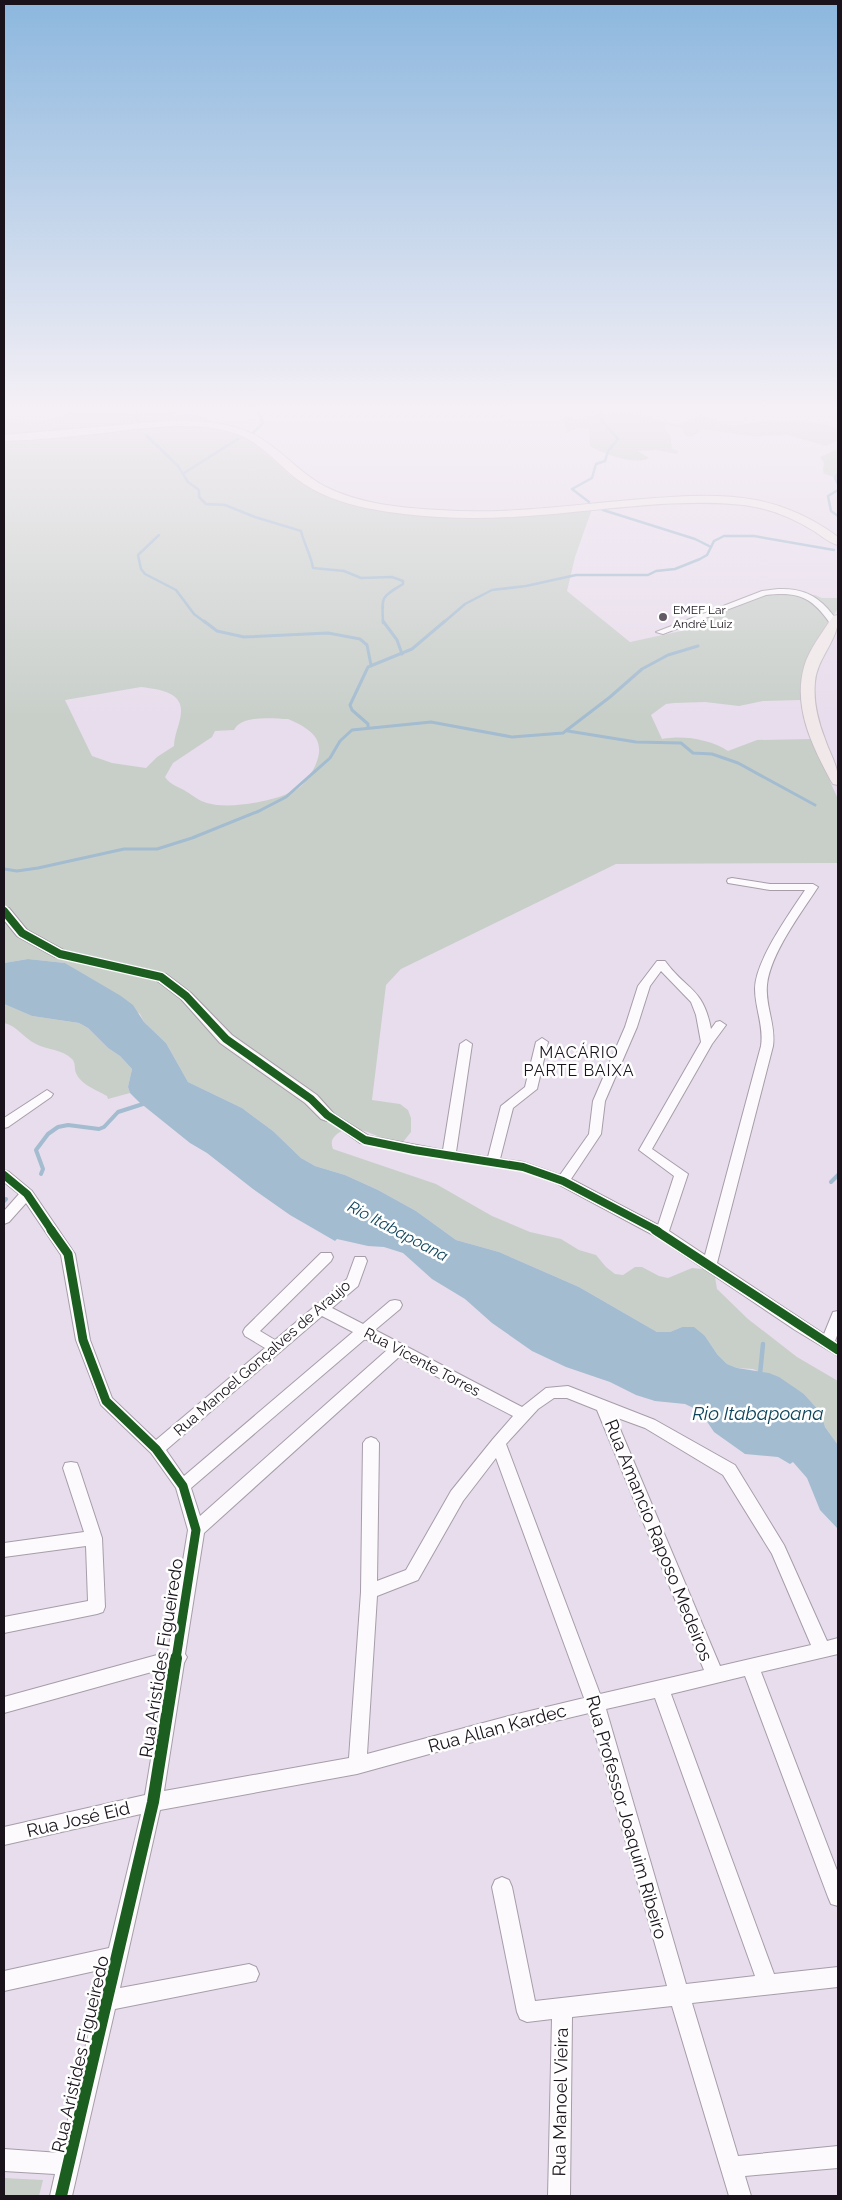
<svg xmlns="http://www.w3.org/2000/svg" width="842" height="2200" viewBox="0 0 842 2200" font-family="Raleway,sans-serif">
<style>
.green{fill:#c8cfc9;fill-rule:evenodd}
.water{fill:#a3bcd0}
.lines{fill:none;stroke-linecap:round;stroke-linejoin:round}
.stream-far3{stroke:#a3bcd0;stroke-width:2.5}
.stream-far2{stroke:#a3bcd0;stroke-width:3}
.stream-far1{stroke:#a3bcd0;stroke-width:4}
.stream{stroke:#a3bcd0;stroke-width:4.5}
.street-casing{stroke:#a69da9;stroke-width:2}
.secondary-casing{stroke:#a69da9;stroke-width:2}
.primary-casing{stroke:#c5bfc6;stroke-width:2}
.street{fill:#fcfafc;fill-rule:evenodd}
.secondary{fill:#f6f1f3;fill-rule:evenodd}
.primary{fill:#f1e9e9;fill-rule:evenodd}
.cycleway-far2-casing{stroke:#fff;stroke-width:11}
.cycleway-far1-casing{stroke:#fff;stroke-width:12}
.cycleway-casing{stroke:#fff;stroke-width:15}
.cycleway-far2{stroke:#1b5e20;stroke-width:8}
.cycleway-far1{stroke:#1b5e20;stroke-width:9}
.cycleway{stroke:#1b5e20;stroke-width:12}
.poi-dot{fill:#625a65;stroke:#fff;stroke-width:2}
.labels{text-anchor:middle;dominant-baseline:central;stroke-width:5;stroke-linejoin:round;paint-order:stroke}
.far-poi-label{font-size:12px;fill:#1a131c;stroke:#fff;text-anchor:start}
.street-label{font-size:15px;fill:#1a131c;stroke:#fff}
.neighbourhood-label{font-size:16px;letter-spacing:1px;fill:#1a131c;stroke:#fff}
.water-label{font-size:16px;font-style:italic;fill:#0e445c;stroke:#fff}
.near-street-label{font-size:18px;fill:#1a131c;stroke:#fff}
.near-water-label{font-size:19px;font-style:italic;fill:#0e445c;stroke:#fff}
</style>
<rect width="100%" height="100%" fill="#e8ddec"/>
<!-- green -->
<g class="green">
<path d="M70,409H169L179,415L203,416L211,424L152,421L4,436V419C27,420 52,426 70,409Z"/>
<path d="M625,409C644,414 666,428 686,422C691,421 695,417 700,415L720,422V423C735,428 744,424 758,422C779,420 819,420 838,429V440L826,446L788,435L752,436L703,429L691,437L685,435L682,428L667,425L664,428L670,435L672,449L678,451L677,454L656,450L638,451L649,458C637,466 602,454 590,446L589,429L578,428L566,433L567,430L563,419L566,417L582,420L597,415L599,410Z"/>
<path d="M172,426L205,427L240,435L251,440L290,475L308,486L389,511L463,519L495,518L592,509L575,557L567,591L630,642L695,628L711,615L776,591L805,597L815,595L822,598H838V608L805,665L801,700L763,701L739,706L705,702L674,703L666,704L651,715L662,739C683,735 710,739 728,751L757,740L811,739L838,799V863L616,864L401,969L386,985L372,1100L400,1104L408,1110L411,1118V1132L399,1147C382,1139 353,1119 336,1135C331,1139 331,1144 333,1149L436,1184L492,1216L530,1232L561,1239L579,1250L596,1255L606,1267L615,1274L623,1275L635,1267H642L659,1276L668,1278L692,1268L703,1269L715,1277L717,1289L748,1319L797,1357L838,1381V1445L825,1427L821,1413L804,1394L791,1386L753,1369L737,1368L727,1364L717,1354L705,1336L682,1327L670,1332H657L579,1287L499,1252L456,1240L416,1211L378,1190L345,1175L315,1166L301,1158L273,1131L242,1108L188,1082L166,1043L144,1022L140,1014L106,988L65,963L28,959L4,963V440ZM141,687C155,689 182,691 181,711C181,723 174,734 174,746L157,757L146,768L112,763L92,756L65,700ZM288,719C314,730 328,742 313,770C308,778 304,785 296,790C275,801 230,810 207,803C199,801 194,796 187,792C180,787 170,785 165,777L173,763L212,737L215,731L234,730C242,714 274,719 288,719Z"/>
<polygon points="838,449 838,478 824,474 823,470 824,463 820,457"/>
<path d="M4,1004L32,1016L79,1023L88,1028L108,1048L120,1056L132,1069L128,1087L130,1093L108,1099L107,1096C97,1090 81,1085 76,1073C74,1068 76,1063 72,1059C62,1049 47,1050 36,1044C23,1038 18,1026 4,1023Z"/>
<polygon points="4,2178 43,2180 39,2196 4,2196"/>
</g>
<!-- water -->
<polygon class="water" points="28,959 65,963 121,996 133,1005 144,1022 166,1043 188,1082 242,1108 273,1131 301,1158 315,1166 345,1175 378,1190 416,1211 456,1240 499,1252 579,1287 657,1332 670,1332 682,1327 694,1327 705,1336 717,1354 727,1364 737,1368 769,1373 779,1377 804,1394 821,1413 825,1427 838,1445 838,1529 820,1510 807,1478 793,1462 790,1464 778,1457 745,1454 714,1432 700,1411 685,1404 655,1401 636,1395 610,1382 566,1367 532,1351 492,1323 465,1299 432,1279 403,1253 384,1247 368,1246 337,1239 335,1241 290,1215 253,1189 207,1153 190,1143 139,1102 130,1093 128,1087 132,1069 120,1056 108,1048 88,1028 79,1023 32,1016 4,1004 4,963"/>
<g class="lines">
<!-- stream-far3 -->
<g class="stream-far3">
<polyline points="134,409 138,423"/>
<polyline points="253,433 263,423 257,409"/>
<path d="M146,435L178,466L188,482L199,490V497L206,504L225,505L255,517L301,531C304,544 311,555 313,568L344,571L361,578L392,577L403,581V584C380,598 382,596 383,623"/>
<polyline points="184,473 238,439"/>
<polyline points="838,473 835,478 838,484"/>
<polyline points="838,490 828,496 831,511 838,516"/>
<polyline points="589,502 572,489 592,478 596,464 605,461 608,451 618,439 602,421 602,409"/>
<polyline points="603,510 695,539 711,547"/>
<polyline points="159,535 138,555 141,569 145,574 176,590 194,614 206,623"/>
<polyline points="443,623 465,604 492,590 526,586 576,575 648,575 656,571 675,569 700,559 707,555 714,541 724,536 754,536 834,550"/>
</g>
<!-- stream-far2 -->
<g class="stream-far2">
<polyline points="204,621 217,631 244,637 328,633 360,639 367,645 371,665"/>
<polyline points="383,621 397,640 402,654"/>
<polyline points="368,727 368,724 352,710 350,705 368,667 412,649 445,621"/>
<polyline points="568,731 636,742 681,743 693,753 712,754 738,763 815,805"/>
<polyline points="4,869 17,871 38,868 124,849 157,849 192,838 259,811 286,797 330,758 340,741 352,730 431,722 512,737 563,733 610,697 642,669 668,655 698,646"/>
</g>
<!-- stream-far1 -->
<g class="stream-far1">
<polyline points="41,1174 43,1169 36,1150 48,1134 58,1127 68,1125 99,1129 104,1127 118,1112 146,1103"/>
<polyline points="831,1182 838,1175"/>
<polyline points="4,1201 6,1199"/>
</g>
<!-- stream -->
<polyline class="stream" points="760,1374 763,1344"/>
<defs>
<g id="street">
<path d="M778,589C798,588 814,593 828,609C832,614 837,619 838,625L832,626C813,598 800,591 766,595L663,634L656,632L762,591Z"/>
<path d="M732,878L770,884H813L818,887C801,913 770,954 767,985C765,1006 776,1025 773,1046L717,1263L824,1334L833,1312L838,1311V1333L835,1341L838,1343V1356L795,1330L657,1237L558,1184L522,1171L414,1154L360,1143L321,1115L323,1112H331L369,1136L443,1150L460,1044L466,1040L472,1044L456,1152L488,1157L501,1106L525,1087L536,1042L542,1038L548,1042L537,1089L513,1108L500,1159L523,1162L560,1175L589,1134L593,1101L625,1027L638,986L657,961H665C686,990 703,987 711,1029L716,1022L720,1021L726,1025L712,1044L652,1149L688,1174L669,1231L705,1255L761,1046C764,1026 755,1008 755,989C755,961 790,913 805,890H770L728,883L727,881L728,879ZM661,971L691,1002L696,1015L701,1042L639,1150L674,1176L658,1225L571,1179L601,1134L605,1101L637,1027L650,986Z"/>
<polygon points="47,1090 53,1094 51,1097 8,1127 4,1128 4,1118"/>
<path d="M4,1170L9,1172L32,1191L75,1254L90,1340L112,1398L156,1440L265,1348L245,1336L243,1332L245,1328L321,1253H331L333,1257L331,1261L260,1331L275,1340L347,1279L355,1257H365L367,1261L358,1286L332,1308L363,1324L390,1301L395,1300L400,1301L402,1305L400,1309L375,1330L522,1407L546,1388L568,1386L655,1420L735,1465L784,1545L827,1641L838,1638V1654L761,1672L838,1873V1906L831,1904L828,1897L745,1676L671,1694L774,1974L838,1967V1987L692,2003L738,2156L838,2146V2168L745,2176L751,2196H729L672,2006L572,2017L570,2196H548L552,2019L527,2022L520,2019L517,2012L492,1887L495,1880L502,1877L509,1880L512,1887L535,2001L667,1986L589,1713L509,1732L357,1774L160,1810L120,1988L249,1964L256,1967L259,1974L256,1981L115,2009L72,2196H50L55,2174L4,2171V2149L60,2153L104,1969L4,1991V1971L109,1948L141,1814L4,1845V1827L145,1795L166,1668L4,1713V1697L168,1652L188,1530L176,1488L151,1453L101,1405L76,1340L61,1255L26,1203L9,1222L4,1224V1211L19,1194L4,1182ZM322,1316L353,1332L184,1476L166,1450ZM365,1339L387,1350L200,1516L191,1488ZM399,1357L513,1416L493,1439L451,1491L406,1570L377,1581L379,1443L376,1439L371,1437L366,1439L363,1443L361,1592L349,1758L164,1791L184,1663L187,1657L185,1654L204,1533ZM554,1398H567L597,1410L704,1670L600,1694L506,1444L538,1409ZM615,1417L645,1428L723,1475L772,1554L811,1645L720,1666ZM496,1458L584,1698L509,1716L367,1754L377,1596L418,1580L463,1501ZM655,1698L755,1976L686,1984L606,1709Z"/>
<polygon points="71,1462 77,1463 79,1468 102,1538 105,1607 103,1612 97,1614 4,1633 4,1617 88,1601 86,1546 4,1557 4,1543 84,1532 63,1468 65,1463"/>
</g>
<polygon id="secondary" points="4,907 9,908 27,930 65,951 166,974 191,993 232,1035 317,1095 335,1115 333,1119 327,1121 321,1119 305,1103 220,1043 181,999 156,980 55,957 17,936 4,920"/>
<g id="primary">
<path d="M165,421C200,420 239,421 269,444C289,458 304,476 326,487C360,504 402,508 440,510C508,515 576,504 643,499C680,496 719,493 756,500C786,506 814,519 838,537V545C829,543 821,535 812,530C791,517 768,508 743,505C687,499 629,507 573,512C517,518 460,521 404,514C370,510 333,503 304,484C279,468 263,442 234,433C195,421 152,427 112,432C76,436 40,440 4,441V435Z"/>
<path d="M838,615C840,639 817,657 815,682C813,702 818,721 825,739C831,757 839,766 838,785L833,784L831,781C812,746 793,707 804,667C809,649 823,632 833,616Z"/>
</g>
</defs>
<!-- street casing -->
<use href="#street" class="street-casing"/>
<!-- secondary casing -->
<use href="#secondary" class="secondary-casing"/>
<!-- primary casing -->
<use href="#primary" class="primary-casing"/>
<!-- street -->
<use href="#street" class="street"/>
<!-- secondary -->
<use href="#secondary" class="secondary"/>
<!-- primary -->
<use href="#primary" class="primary"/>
<defs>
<g id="cycleway-far2">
<polyline points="4,911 22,933 60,954 161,977 186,996 226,1039 311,1099 327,1115 365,1140 414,1150 523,1167 563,1181 658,1231"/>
<polyline points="4,1175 27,1194 52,1231"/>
</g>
<g id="cycleway-far1">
<polyline points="51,1230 68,1254 83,1340 106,1401 156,1449 183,1486 196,1530 176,1659"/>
<polyline points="655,1230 838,1350"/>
</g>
<polyline id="cycleway" points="61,2196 153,1802 176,1658"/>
</defs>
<!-- cycleway-far2 casing -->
<use href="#cycleway-far2" class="cycleway-far2-casing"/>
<!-- cycleway-far1 casing -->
<use href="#cycleway-far1" class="cycleway-far1-casing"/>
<!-- cycleway casing -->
<use href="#cycleway" class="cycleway-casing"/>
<!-- cycleway-far2 -->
<use href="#cycleway-far2" class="cycleway-far2"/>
<!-- cycleway-far1 -->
<use href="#cycleway-far1" class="cycleway-far1"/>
<!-- cycleway -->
<use href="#cycleway" class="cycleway"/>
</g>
<!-- sky -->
<linearGradient id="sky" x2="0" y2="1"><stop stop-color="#8cb7de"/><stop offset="0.57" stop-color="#f5f0f6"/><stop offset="1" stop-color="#f5f0f6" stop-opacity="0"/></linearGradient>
<rect width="842" height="717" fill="url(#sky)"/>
<!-- markers -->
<circle class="poi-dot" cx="663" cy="617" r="5"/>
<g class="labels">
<!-- far-poi labels -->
<g class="far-poi-label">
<text x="673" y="610">EMEF Lar<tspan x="673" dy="14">André Luiz</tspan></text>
</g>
<!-- street labels -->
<g class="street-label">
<text transform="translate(262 1358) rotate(-41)">Rua Manoel Gonçalves de Araujo</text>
<text transform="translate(422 1362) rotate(28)">Rua Vicente Torres</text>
</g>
<!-- neighbourhood labels -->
<g class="neighbourhood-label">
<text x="579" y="1052">MACÁRIO<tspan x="579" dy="18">PARTE BAIXA</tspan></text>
</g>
<!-- water labels -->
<g class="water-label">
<text transform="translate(398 1231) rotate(28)">Rio Itabapoana</text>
</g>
<!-- near-street labels -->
<g class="near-street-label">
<text transform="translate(659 1540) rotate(68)">Rua Amancio Raposo Medeiros</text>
<text transform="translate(161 1658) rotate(-81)">Rua Aristides Figueiredo</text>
<text transform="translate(497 1728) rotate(-15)">Rua Allan Kardec</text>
<text transform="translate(627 1817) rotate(74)">Rua Professor Joaquim Ribeiro</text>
<text transform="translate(78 1819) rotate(-13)">Rua José Eid</text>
<text transform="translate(80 2054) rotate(-77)">Rua Aristides Figueiredo</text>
<text transform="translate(560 2102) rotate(-89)">Rua Manoel Vieira</text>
</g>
<!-- near-water labels -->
<g class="near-water-label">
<text x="758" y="1413">Rio Itabapoana</text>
</g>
</g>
<!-- border -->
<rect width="842" height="2200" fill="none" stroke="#1a131c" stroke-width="10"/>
</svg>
